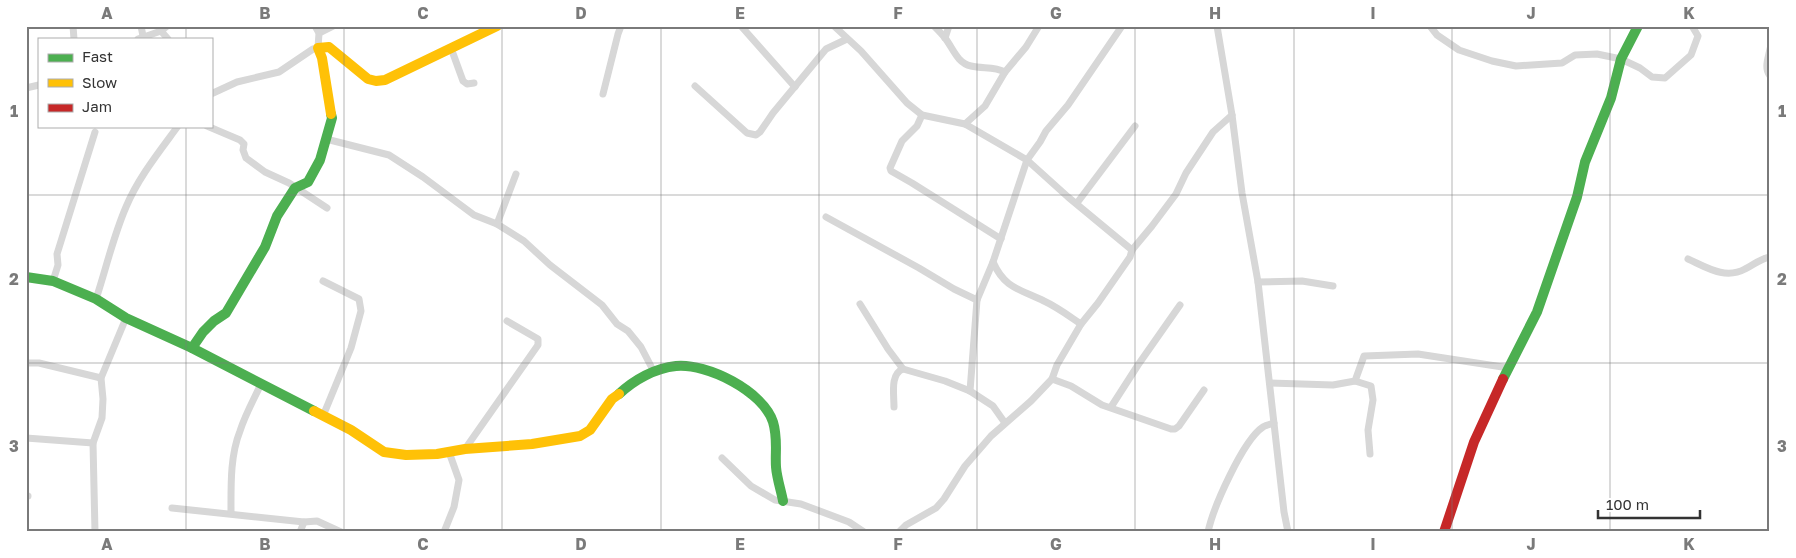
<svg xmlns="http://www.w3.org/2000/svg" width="1796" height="558" viewBox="0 0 1796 558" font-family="'Golos Text',sans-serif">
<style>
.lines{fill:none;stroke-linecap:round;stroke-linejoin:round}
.street{stroke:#d7d7d7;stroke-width:7}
.fast{stroke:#4caf50;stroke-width:10}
.slow{stroke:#ffc107;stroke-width:10}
.jam{stroke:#c62828;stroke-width:10}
.grid{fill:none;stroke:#7a7a7a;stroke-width:1;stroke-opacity:0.55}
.neatline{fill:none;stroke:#7a7a7a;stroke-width:2}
.grid-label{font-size:16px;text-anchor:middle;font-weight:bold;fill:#7a7a7a}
</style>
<rect width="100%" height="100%" fill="#fff"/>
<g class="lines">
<!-- street -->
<g class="street">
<polyline points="73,26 74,39"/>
<polyline points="141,26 143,36"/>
<polyline points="741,26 795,87"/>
<polyline points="834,26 861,51 907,103 922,115 965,124 1027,160 1068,197 1132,250"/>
<path d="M934,26C938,30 942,34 945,38C953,48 957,63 971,66C983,69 994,66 1005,72"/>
<polyline points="1217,26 1232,115 1242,193 1258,282 1284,512 1288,532"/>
<polyline points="1430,26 1437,35 1459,50 1492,61 1516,66 1562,63 1575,55 1597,54 1621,59 1640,68 1652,77 1665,78 1691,55 1698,36 1692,26"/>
<polyline points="161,31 168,39"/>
<polyline points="319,33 333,26"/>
<polyline points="945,38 949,26"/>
<polyline points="138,39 161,31 167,26"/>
<polyline points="451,48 463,81 467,84 474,83"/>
<path d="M1770,49C1768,59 1764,68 1770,76"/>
<polyline points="695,86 747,133 756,135 760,132 773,113 826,49 847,39"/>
<polyline points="26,88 39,85"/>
<polyline points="211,94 237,82 279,72 313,49 318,48 319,33 315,26"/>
<polyline points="603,94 618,34 621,26"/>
<polyline points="922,115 917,126 902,141 890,168 891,171 912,183 1001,239"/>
<polyline points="965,124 985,106 1005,72 1026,47 1039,26"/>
<polyline points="207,126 240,140 244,144 243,150 246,158 265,172 289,183 327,208"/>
<polyline points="326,139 389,155 423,177 474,215 497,224 516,174"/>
<polyline points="1077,203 1135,126"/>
<polyline points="826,217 919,268 954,289 977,300"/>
<polyline points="497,224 524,241 550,265 602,305 617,324 628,331 641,347 654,372"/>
<path d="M1688,259C1706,267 1725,280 1745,269C1754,265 1759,259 1770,257"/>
<polyline points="53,281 58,265 57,254 95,132"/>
<polyline points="323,281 359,299 361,311 351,348 323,416"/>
<polyline points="1258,282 1302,281 1333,286"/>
<path d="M96,299C106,269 113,237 126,207C138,178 159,152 178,126"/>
<polyline points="860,304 888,349 903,369 945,381 970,391 993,406 1005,423"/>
<path d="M1081,324C1069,316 1057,307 1044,301C1020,289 1005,289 993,262L1027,160L1040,142L1046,131L1068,105L1122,26"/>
<polyline points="26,363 39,363 101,378"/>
<polyline points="1052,379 1071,386 1102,405 1171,429 1175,429 1179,426 1204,390"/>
<polyline points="1355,381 1371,386 1373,400 1368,430 1370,454"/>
<polyline points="1270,383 1333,385 1355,381 1364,356 1418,354 1509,368"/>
<polyline points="970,391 977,300 993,262"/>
<path d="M894,407C894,394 890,374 903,369"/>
<polyline points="1111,407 1138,365 1180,305"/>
<polyline points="26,438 93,443"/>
<polyline points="465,449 538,345 538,339 507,321"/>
<polyline points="722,458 751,486 775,500 801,504 849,522 864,532"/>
<polyline points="26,496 28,496"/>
<polyline points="172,508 304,522 317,521 341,532"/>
<path d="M231,513C231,486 230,456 240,431C245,415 254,399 261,384"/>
<polyline points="95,532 93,443 102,418 103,399 101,378 126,318"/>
<polyline points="300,532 304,522"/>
<polyline points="444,532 454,507 459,480 449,452"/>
<polyline points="899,532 906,525 936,508 944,499 965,466 991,436 1031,401 1052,379 1057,365 1081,324 1098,303 1130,257 1132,250 1152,226 1176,194 1186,173 1213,132 1232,115"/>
<path d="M1208,532C1213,508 1243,440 1263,427C1266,425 1271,424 1274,423"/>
</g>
<!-- fast -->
<g class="fast">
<polyline points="26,277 53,281 96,299 126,318 192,348 314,411"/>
<polyline points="192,348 203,332 214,321 226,313 265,247 277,216 295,188 308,182 320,160 332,118 331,114"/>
<polyline points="1503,379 1537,312 1577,197 1585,162 1611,98 1621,59 1638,26"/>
<path d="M619,394C634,380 655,368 676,366C707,363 763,391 773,422C778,438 775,452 776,467C777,479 781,490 783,501"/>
</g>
<!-- slow -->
<g class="slow">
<polyline points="331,114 322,58 318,48 329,47 368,79 376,81 385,80 497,26"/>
<polyline points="314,411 351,430 384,452 406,455 437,454 465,449 532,444 580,436 590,430 612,399 619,394"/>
</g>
<!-- jam -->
<polyline class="jam" points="1444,532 1474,442 1503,379"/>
</g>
<!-- grid -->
<path class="grid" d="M186,26V39M344,26V532M502,26V532M661,26V532M819,26V532M977,26V532M1135,26V532M1294,26V532M1452,26V532M1610,26V532M186,126V532M26,195H1770M26,363H1770"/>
<!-- border -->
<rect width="1796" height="558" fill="none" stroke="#ffffff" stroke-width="55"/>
<!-- legend -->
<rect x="38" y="38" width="175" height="90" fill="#ffffff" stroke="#adadad"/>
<rect x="48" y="54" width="25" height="8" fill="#4caf50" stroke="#adadad"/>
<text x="82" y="62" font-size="15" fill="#333333">Fast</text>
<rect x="48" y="79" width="25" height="8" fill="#ffc107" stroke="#adadad"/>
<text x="82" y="88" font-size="15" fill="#333333">Slow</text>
<rect x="48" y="104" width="25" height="8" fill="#c62828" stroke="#adadad"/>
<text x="82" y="112" font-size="15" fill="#333333">Jam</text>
<!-- scale -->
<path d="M1598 510v8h102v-8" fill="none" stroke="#333333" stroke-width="2.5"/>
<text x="1606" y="510" font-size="15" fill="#333333" stroke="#ffffff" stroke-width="4" paint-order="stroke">100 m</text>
<rect x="28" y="28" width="1740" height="502" class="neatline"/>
<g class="grid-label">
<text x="107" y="19">A</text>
<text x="265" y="19">B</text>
<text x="423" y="19">C</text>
<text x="581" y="19">D</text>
<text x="740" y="19">E</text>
<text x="898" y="19">F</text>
<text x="1056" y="19">G</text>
<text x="1215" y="19">H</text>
<text x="1373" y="19">I</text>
<text x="1531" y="19">J</text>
<text x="1689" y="19">K</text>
<text x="14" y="117">1</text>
<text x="1782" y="117">1</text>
<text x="14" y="285">2</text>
<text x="1782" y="285">2</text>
<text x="14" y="452">3</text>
<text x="1782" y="452">3</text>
<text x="107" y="550">A</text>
<text x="265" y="550">B</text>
<text x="423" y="550">C</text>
<text x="581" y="550">D</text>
<text x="740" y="550">E</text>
<text x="898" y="550">F</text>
<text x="1056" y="550">G</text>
<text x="1215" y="550">H</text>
<text x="1373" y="550">I</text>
<text x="1531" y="550">J</text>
<text x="1689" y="550">K</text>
</g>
</svg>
